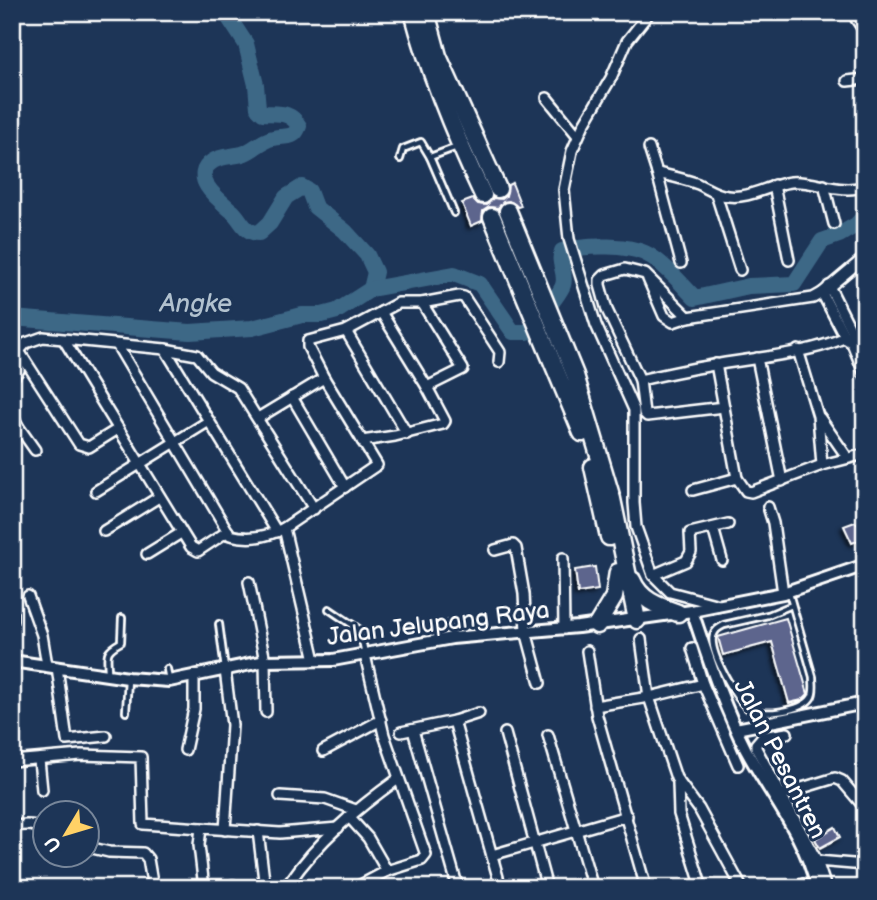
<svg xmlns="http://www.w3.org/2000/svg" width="877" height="900" viewBox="0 0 877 900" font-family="'Balsamiq Sans',sans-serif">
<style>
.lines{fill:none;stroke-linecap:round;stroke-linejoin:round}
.river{stroke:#3e6786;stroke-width:16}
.building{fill:#5d658d;stroke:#fff;stroke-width:2;filter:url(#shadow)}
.service-casing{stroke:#fff;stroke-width:10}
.minor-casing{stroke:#fff;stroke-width:14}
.tertiary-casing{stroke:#fff;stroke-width:16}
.motorway-casing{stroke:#fff;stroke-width:21}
.service{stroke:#1d3557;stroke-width:4.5}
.minor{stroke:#1d3557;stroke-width:9}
.tertiary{stroke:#1d3557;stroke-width:10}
.motorway{stroke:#1d3557;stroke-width:16}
.labels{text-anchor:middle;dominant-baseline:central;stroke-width:6;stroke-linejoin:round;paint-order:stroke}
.street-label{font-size:24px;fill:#fff;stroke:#1d3557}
.water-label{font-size:26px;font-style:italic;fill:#b2c2cf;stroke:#1d3557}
</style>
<defs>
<filter id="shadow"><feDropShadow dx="-3" dy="3" stdDeviation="2" flood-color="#0009"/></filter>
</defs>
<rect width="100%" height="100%" fill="#1d3557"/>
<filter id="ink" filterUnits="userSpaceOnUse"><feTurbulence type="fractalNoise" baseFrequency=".0143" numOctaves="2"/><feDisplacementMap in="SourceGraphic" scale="14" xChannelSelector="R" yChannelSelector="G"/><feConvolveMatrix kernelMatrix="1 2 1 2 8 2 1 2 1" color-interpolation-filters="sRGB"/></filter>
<g filter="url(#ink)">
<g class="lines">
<!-- river -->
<g class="river">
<path d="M225,12L246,44L256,85L258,108L263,113C279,114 290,111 299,126C294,140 286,135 273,138C263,140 254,149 245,153C235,157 222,155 213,161C188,177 219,200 232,211C242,220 244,233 259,233L270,223L286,197L302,187L309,191L315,207L345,231L367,255L375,272L371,289"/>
<path d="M12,318L190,332L252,328L302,315H322L337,311L371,289L454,274L480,284L513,332H528C536,322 560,295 563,285C567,273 557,263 562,251C585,245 632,243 652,257C668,267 682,285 695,298L749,286L794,284L822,241L839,235L856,225L865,215"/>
</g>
</g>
<!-- building -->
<g class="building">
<polygon points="512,183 521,206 518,207 509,201 503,202 498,208 489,207 483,211 482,221 471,226 462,203 473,199 478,204 487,205 493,198 502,199 506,196 508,185"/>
<polygon points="855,522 865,532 865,538 852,543 844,526"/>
<polygon points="595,567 598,590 578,593 575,570"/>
<polygon points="786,618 808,694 802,700 789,703 772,642 723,655 718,637"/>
<polygon points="835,827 840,837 820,848 815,839"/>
</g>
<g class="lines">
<defs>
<g id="service">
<polyline points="781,12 784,15"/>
<polyline points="400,159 403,149 421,142 430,157"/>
<polyline points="454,213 430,157 457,147"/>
<path d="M789,593L813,677C813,684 815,692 811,698C802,711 761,717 749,709C736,700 709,652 713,636C715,630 718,628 724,625L768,615L792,605"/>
<polyline points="329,609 360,630 365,654"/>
<polyline points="219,624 225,669"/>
<polyline points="449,624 452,637"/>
<polyline points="167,669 169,680"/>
<path d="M108,674C108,654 103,652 121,642L122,618"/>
<polyline points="126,712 128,679"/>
</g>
<g id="minor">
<polyline points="650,12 627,41 611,78 584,124 572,151 564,190 569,239 596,325 634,410 634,503 636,527 653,575 670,592 719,605"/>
<polyline points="855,12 856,19 865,32"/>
<polyline points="847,81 865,79"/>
<polyline points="547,98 578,136"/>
<polyline points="649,148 657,173"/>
<polyline points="774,185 789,260"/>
<polyline points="824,185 834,224"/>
<polyline points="716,194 740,270"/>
<path d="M681,263L657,173C670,176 685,179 698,184C709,189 716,195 728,196C750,199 769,185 791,182C815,180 841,195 865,186"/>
<polyline points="648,279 664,316 673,322 688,317 813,298 822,293 865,257"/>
<polyline points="829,286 853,334 853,338"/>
<polyline points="822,293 846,339 852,343 865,375"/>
<polyline points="422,303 463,369 427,387"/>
<polyline points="688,317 645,274 625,269 605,275 600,280 600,285 607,310 640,380 644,413 647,416 724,407"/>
<polyline points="346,331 407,434"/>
<polyline points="64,340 191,547 198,551 228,531"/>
<path d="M117,345L230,535C249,540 267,537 284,528"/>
<polyline points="165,349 209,421"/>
<polyline points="798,350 818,416 822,465"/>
<polyline points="19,351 79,444 89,447 118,429"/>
<polyline points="757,358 782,481"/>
<polyline points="716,364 737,478 746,491 751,492 822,465 865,454"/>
<polyline points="324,378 308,347 308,341 346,331 398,303 422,303 459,296 464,297 500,352 499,362"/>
<polyline points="12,379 19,370 19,351 26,343 43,337 165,349 197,355 211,372 238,388 314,509"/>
<path d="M640,380C666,374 693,368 720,364C765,356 828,353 865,326"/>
<polyline points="292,397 345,487"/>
<polyline points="12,414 18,426 12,430"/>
<polyline points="258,418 324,378 377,465 284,528 315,660"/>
<polyline points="820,418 847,457"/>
<polyline points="18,426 35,450"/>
<polyline points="362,441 395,436 443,424 445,421 427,387 381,312"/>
<polyline points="693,490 737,478"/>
<polyline points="96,491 209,421 277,532"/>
<polyline points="768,507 773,523 783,593"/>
<polyline points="713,528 722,560"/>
<polyline points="104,531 159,497"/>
<polyline points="495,550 513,545 516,548 524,594 526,631 540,683"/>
<polyline points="147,554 181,533"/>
<polyline points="563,558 564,629"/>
<polyline points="653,575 686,561 691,552 690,533 728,524"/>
<polyline points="249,582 265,661 266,712"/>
<polyline points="28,596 42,635 47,665"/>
<polyline points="12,612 12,621"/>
<polyline points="641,639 649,697 676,778 699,809 742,888"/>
<polyline points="587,651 597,716 646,888"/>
<polyline points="57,667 67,740 106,736"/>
<polyline points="703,684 738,765"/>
<polyline points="595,706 649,697 703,684 692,648"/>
<polyline points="454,721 501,888"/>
<polyline points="413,730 458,888"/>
<polyline points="401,732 454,721 479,713"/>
<polyline points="505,733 547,888"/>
<polyline points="787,733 762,737 756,744 756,748 817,861 826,888"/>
<polyline points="548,735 593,888"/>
<polyline points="185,750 194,709 194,676"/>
<polyline points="323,751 381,720"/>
<polyline points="39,760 42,790"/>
<polyline points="12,761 81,755 141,757 143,824 201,828"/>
<polyline points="678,783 679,814 702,888"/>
<polyline points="782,794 835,778 842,781 865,808"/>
<polyline points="280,796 325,799 356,810"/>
<polyline points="349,817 368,838 387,871"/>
<path d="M12,826C25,825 34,823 46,831"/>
<polyline points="225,830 232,725 225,670"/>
<polyline points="258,831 265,888"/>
<polyline points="88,847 109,852 143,853 148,859 153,888"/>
<polyline points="492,855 627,816"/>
<polyline points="817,861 865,865"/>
<path d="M289,883C318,841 356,809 398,779"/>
<polyline points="803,884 804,888"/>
<polyline points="233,885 233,888"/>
<polyline points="204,888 199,845 201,828 280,833 338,828"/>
<polyline points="355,888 387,871 422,860 426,855 384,735 365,655"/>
</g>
<g id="tertiary">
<path d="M692,611C708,658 723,706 746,750C771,796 805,836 817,888"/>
<polyline points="12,661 128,678 169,681 265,661 333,660 452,638 578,627 692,611 783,593 865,565"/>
<polyline points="736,729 865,703"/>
</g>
<g id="motorway">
<path d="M413,12C430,76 455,136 483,195"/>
<polyline points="426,12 438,56 498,189"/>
<polyline points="508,211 575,375 612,499 637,620"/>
<polyline points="492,217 582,433"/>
<polyline points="593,467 609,537"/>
<path d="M632,580C640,600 658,606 678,613"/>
<polyline points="597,625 614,597 618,572"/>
</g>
</defs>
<!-- service casing -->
<use href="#service" class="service-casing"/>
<!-- minor casing -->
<use href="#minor" class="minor-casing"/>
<!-- tertiary casing -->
<use href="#tertiary" class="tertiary-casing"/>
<!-- motorway casing -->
<use href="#motorway" class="motorway-casing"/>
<!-- service -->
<use href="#service" class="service"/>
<!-- minor -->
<use href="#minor" class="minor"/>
<!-- tertiary -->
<use href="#tertiary" class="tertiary"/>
<!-- motorway -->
<use href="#motorway" class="motorway"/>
</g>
</g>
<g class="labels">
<!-- street labels -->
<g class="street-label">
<text transform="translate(438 623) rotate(-7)">Jalan Jelupang Raya</text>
<text transform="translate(780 759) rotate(63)">Jalan Pesantren</text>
</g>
<!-- water labels -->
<g class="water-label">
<text x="196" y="304">Angke</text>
</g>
</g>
<!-- margin -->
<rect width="877" height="900" fill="none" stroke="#1d3557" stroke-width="42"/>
<rect x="21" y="21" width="835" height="858" fill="none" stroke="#fff" stroke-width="2.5" filter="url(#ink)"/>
<!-- north arrow -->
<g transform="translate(66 834) rotate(232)"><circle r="33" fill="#1d3557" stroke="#77869a" stroke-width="2"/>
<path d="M0-5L12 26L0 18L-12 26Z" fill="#ffd166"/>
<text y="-10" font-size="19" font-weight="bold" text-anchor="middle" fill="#ffffff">U</text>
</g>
</svg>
